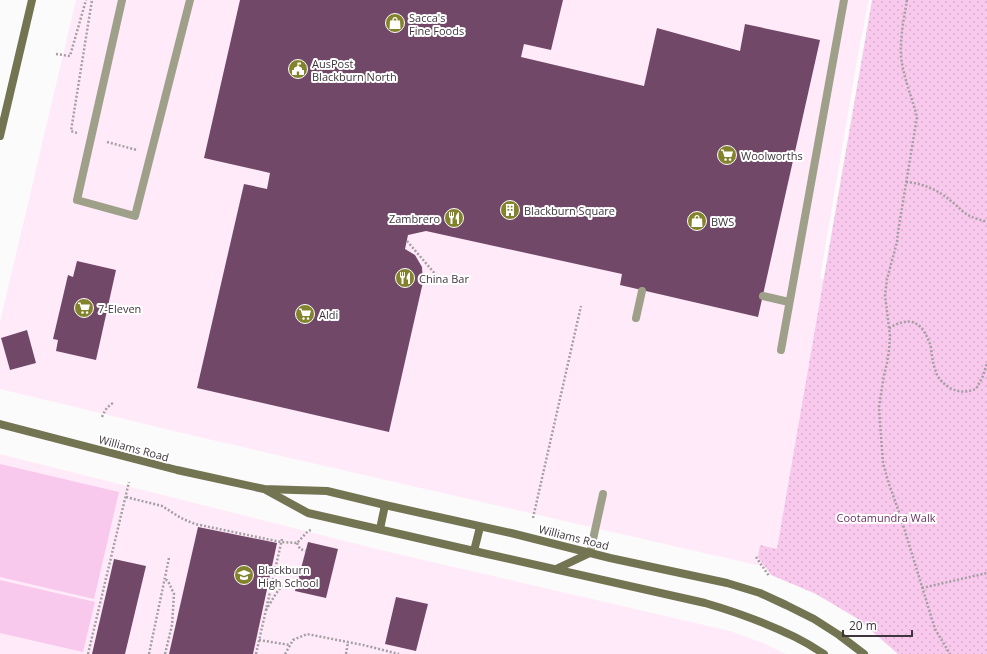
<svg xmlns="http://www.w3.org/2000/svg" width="987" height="654" viewBox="0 0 987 654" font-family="'Open Sans',sans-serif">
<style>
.built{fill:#ffeaf9}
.park{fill:url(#park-dots)}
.pitch{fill:#f8c9ec}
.building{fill:#714868}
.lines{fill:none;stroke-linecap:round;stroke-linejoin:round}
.path{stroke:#a39fa2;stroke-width:2.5;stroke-dasharray:2 2;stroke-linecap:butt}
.service{stroke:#9fa089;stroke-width:8}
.secondary{stroke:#737452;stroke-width:8}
.labels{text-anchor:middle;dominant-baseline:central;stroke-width:4;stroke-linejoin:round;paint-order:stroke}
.poi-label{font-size:11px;fill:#3f353d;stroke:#fff;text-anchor:start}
.street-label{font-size:11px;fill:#3f353d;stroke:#fff}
.park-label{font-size:11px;fill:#6c3261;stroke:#fff}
</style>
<defs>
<pattern id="park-dots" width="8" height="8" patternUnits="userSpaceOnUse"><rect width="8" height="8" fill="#f8c9ec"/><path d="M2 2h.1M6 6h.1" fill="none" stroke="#d6adcb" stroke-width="1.8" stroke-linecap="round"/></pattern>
</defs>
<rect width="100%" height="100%" fill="#fbfbfb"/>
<!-- built -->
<g class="built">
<polygon points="76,0 869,0 859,49 820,278 830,280 782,571 199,437 0,389 0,322"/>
<polygon points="0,454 385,551 730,631 763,643 786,654 0,654"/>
</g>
<!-- park -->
<polygon class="park" points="872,0 987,0 987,654 898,654 858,619 816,594 771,575 758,557 760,545 777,549"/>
<!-- pitch -->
<g class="pitch">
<polygon points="0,464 119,492 94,599 0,577"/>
<polygon points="0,580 95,602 83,652 0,633"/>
</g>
<!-- building -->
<g class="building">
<polygon points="240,0 563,0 551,50 524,44 521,57 644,86 657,28 740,51 745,24 820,40 758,317 620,285 622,274 426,231 408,235 405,249 415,255 422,267 423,282 389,432 197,388 244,184 267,189 270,173 204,158"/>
<polygon points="77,261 116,270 96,360 56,351 58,340 53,339 68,275 73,277"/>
<polygon points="27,330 36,363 10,370 1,338"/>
<polygon points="198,527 277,543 253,654 169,654"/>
<polygon points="308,542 338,549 326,598 295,591"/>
<polygon points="114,559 146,566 125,654 92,654"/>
<polygon points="396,597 428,604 416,651 385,644"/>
</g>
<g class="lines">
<!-- path -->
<g class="path">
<path d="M907,0C904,18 900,37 901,56C903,77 912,97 917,117L898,232L897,242L887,279L885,295L890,336L889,350L887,363L884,375L879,407L881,436L883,463L888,481L900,515L935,629L950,654"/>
<polyline points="56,54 70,56 86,0"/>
<polyline points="77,133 71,131 92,0"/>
<polyline points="107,142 137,150"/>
<path d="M906,182C923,183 940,191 952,202C959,207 964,214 972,217C976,219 982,220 987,222"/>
<polyline points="407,241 436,275"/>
<path d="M889,328C902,321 914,317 924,331C927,337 930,342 931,348C932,357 933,364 936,372C938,379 944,384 950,388C959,393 967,392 976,389L983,376L987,363"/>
<path d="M102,417C105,410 107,407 113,403"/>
<polyline points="126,497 162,506 181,518 195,524 281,542 297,543 308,531 311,530"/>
<polyline points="533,518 581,306"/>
<polyline points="297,543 300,549 306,551"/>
<polyline points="756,557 769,576"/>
<polyline points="922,588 987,573"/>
<path d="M266,610C272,601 280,583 291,581C293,581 295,582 298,582"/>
<polyline points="259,640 290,645"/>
<polyline points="88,654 129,482"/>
<polyline points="149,654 169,558"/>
<polyline points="165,654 172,625 174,594 168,581 165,579"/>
<polyline points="256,654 282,539"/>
<polyline points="285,654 293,640 307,634 363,645 399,654"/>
<polyline points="346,654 348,642"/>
</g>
<!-- service -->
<g class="service">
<polyline points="122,0 77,200 135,216 190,0"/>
<polyline points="763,296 789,302"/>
<polyline points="636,318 642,291"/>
<polyline points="781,350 844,0"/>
<polyline points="590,553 603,494"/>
</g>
<!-- secondary -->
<g class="secondary">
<polyline points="0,136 32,0"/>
<polyline points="0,424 177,470 264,489 327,491 385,505 511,533 610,558 727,583 760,593 786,605 814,619 839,635 864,654"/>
<path d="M266,490L308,513L474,551L705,603C736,612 766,623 795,637C805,642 815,648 824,654"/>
<polyline points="380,529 385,505"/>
<polyline points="474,551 480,527"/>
<polyline points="556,569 590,553"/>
</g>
</g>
<!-- icons -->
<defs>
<symbol id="shop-disc" viewBox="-11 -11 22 22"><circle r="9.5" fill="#83832d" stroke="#fff"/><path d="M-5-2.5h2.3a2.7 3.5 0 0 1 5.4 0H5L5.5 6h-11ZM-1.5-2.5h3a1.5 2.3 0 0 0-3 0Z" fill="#fff"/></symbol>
<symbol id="civic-disc" viewBox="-11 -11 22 22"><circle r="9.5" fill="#83832d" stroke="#fff"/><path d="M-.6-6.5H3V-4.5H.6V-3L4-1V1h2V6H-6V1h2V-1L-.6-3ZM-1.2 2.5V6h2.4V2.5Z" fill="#fff"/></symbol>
<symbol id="supermarket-disc" viewBox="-11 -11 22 22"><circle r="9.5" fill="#83832d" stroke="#fff"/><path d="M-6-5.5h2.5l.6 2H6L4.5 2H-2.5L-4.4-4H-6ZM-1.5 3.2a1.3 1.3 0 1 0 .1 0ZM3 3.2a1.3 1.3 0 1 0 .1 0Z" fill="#fff"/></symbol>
<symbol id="building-disc" viewBox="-11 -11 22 22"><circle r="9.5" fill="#83832d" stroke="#fff"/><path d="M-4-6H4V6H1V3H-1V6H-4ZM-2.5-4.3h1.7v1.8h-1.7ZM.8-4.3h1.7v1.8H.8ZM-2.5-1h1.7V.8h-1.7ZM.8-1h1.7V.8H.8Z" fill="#fff"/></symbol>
<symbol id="restaurant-disc" viewBox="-11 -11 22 22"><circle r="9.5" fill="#83832d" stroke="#fff"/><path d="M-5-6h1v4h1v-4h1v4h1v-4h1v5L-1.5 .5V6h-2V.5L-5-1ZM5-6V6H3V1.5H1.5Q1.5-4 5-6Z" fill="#fff"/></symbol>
<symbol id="school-disc" viewBox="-11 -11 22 22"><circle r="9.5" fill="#83832d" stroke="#fff"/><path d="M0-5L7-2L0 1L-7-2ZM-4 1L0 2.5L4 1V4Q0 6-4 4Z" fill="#fff"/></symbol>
</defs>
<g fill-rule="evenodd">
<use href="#shop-disc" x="384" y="12" width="22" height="22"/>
<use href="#civic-disc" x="287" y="58" width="22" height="22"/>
<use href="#supermarket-disc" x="716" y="144" width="22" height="22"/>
<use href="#building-disc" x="499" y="199" width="22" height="22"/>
<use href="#restaurant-disc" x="443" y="207" width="22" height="22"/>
<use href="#shop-disc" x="686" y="210" width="22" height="22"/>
<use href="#restaurant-disc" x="394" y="267" width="22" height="22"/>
<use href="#supermarket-disc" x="73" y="297" width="22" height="22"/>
<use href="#supermarket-disc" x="294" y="303" width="22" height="22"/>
<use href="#school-disc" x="233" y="564" width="22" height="22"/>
</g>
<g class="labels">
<!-- poi labels -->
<g class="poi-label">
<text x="409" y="17">Sacca's<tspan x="409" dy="13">Fine Foods</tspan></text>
<text x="312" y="63">AusPost<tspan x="312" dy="13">Blackburn North</tspan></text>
<text x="741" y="155">Woolworths</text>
<text x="524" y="210">Blackburn Square</text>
<text x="440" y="218" text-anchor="end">Zambrero</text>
<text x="711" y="221">BWS</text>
<text x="419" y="278">China Bar</text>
<text x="98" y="308">7-Eleven</text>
<text x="319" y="314">Aldi</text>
<text x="258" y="569">Blackburn<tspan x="258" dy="13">High School</tspan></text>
</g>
<!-- street labels -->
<g class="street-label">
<text transform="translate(134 448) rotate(15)">Williams Road</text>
<text transform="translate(574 537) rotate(14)">Williams Road</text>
</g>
<!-- park labels -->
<g class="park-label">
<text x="886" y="517">Cootamundra Walk</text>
</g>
</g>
<!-- scale -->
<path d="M843 630v6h69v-6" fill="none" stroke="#3f353d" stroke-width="2"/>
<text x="849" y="630" font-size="12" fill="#3f353d" stroke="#ffffff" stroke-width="3" paint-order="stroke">20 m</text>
</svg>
